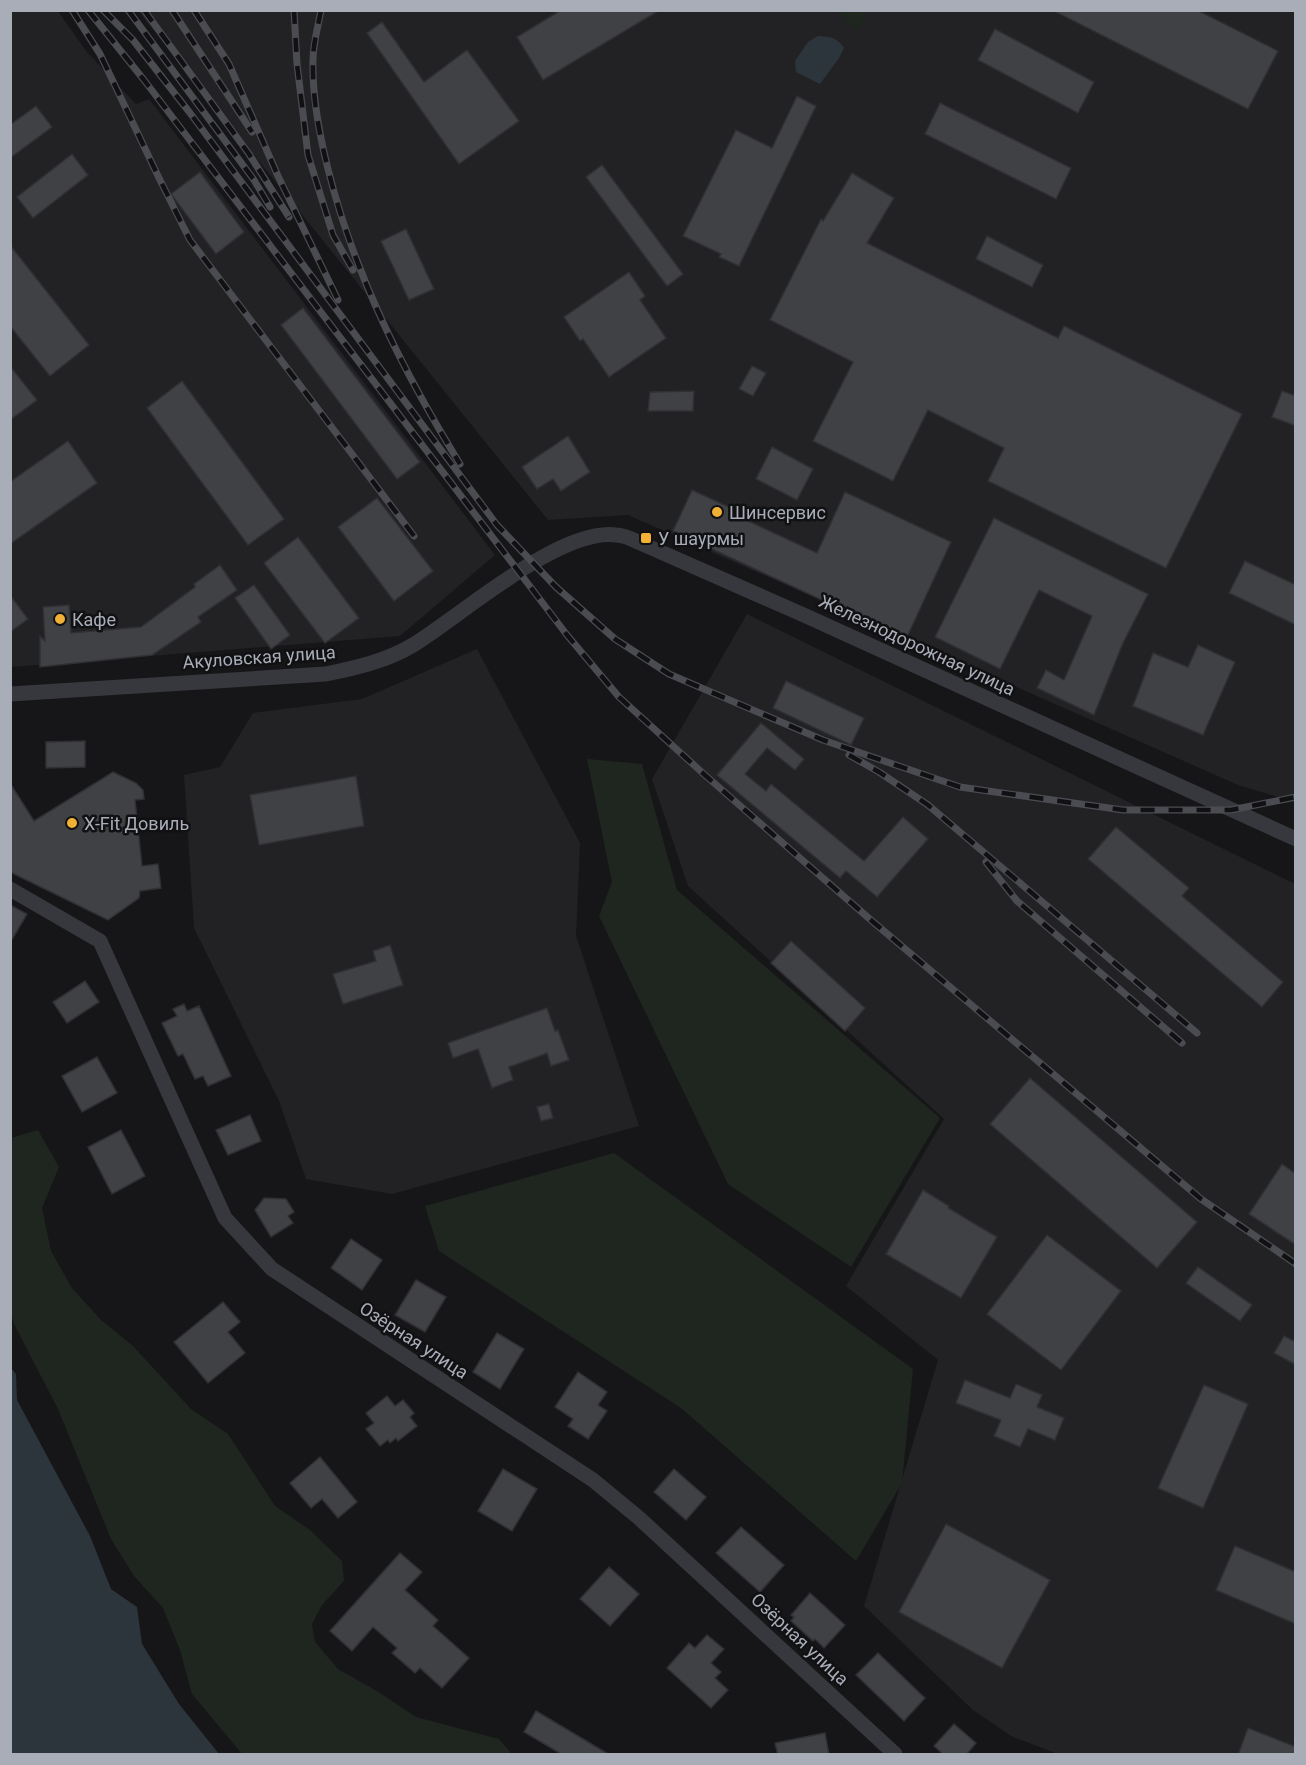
<svg xmlns="http://www.w3.org/2000/svg" width="1306" height="1765" viewBox="0 0 1306 1765" font-family="Roboto,sans-serif">
<style>
.built{fill:#222225}
.green{fill:#1e261f}
.water{fill:#2c353c}
.building{fill:#404145;stroke:#303034;stroke-width:1.5}
.lines{fill:none;stroke-linecap:round;stroke-linejoin:round}
.minor{stroke:#37383d;stroke-width:15}
.rail-casing{stroke:#4a4c52;stroke-width:7}
.rail{stroke:#111113;stroke-width:4.5;stroke-dasharray:14;stroke-linecap:butt}
.poi-dot{fill:#f2b134;stroke:#111113;stroke-width:2}
.labels{text-anchor:middle;dominant-baseline:central;stroke-width:5;stroke-linejoin:round;paint-order:stroke}
.poi-label{font-size:18px;fill:#a8adb8;stroke:#111113;text-anchor:start}
.street-label{font-size:18px;fill:#a8adb8;stroke:#111113}
</style>
<rect width="100%" height="100%" fill="#161618"/>
<!-- built -->
<g class="built">
<polygon points="11,11 58,11 86,51 136,104 149,99 495,555 400,636 11,667"/>
<polygon points="138,11 1295,11 1295,802 1238,785 628,515 548,520"/>
<polygon points="747,614 1295,884 1295,1754 1058,1754 1011,1736 973,1710 864,1606 938,1360 846,1286 944,1119 688,886 652,779"/>
<polygon points="477,649 580,843 576,936 639,1126 392,1194 306,1179 279,1101 194,928 184,775 220,767 253,713 362,699"/>
</g>
<!-- green -->
<g class="green">
<polygon points="836,11 868,11 856,30"/>
<polygon points="587,759 642,764 677,890 940,1118 851,1267 728,1184 599,916 612,882"/>
<polygon points="38,1130 59,1167 42,1208 51,1251 72,1288 101,1320 133,1346 191,1409 228,1434 275,1506 310,1530 342,1561 344,1581 322,1605 312,1624 315,1642 338,1669 377,1691 416,1717 499,1739 512,1754 242,1754 192,1694 180,1650 163,1608 134,1576 111,1539 58,1409 14,1324 11,1313 11,1138"/>
<polygon points="614,1153 913,1369 902,1483 856,1561 681,1408 439,1251 425,1206"/>
</g>
<!-- water -->
<g class="water">
<path d="M818,36C830,37 837,37 844,48L839,58L820,84L796,72L795,61L808,42Z"/>
<polygon points="11,1368 16,1374 17,1400 90,1536 111,1589 137,1607 142,1644 179,1704 219,1754 11,1754"/>
</g>
<!-- building -->
<g class="building">
<polygon points="561,10 660,10 543,80 517,37"/>
<polygon points="1052,10 1197,10 1278,51 1248,109"/>
<polygon points="382,22 424,82 467,50 519,121 459,164 367,33"/>
<polygon points="995,29 1094,82 1078,113 978,60"/>
<polygon points="797,96 816,106 739,266 719,257 721,254 683,236 736,130 772,148"/>
<polygon points="940,103 1071,168 1056,199 925,134"/>
<polygon points="36,106 52,127 10,158 10,125"/>
<polygon points="72,154 88,175 33,218 17,197"/>
<polygon points="602,165 683,274 667,286 586,177"/>
<polygon points="200,172 244,232 216,254 171,194"/>
<polygon points="852,173 894,198 867,243 1058,338 1064,326 1242,414 1166,568 988,481 1004,448 928,410 893,481 813,441 853,362 770,320 821,219 823,221"/>
<polygon points="406,229 434,289 409,300 381,241"/>
<polygon points="987,236 1043,265 1032,287 976,259"/>
<polygon points="10,245 89,345 50,376 10,326"/>
<polygon points="629,272 645,296 640,300 666,338 609,377 583,339 580,341 564,317"/>
<polygon points="303,308 420,462 397,479 281,325"/>
<polygon points="10,366 37,400 10,420"/>
<polygon points="752,366 766,373 753,396 739,389"/>
<polygon points="182,381 284,519 248,545 147,408"/>
<polygon points="694,391 693,411 648,411 650,392"/>
<polygon points="1282,391 1296,396 1296,426 1272,417"/>
<polygon points="568,436 590,472 561,491 553,479 537,489 522,467"/>
<polygon points="68,441 97,483 10,544 10,482"/>
<polygon points="772,447 813,469 797,500 756,479"/>
<polygon points="692,490 746,515 744,519 817,553 845,492 951,542 906,639 673,531"/>
<polygon points="377,498 433,571 394,601 338,527"/>
<polygon points="994,518 1148,594 1123,643 1094,715 1037,688 1046,670 1064,680 1092,616 1039,590 1000,669 935,637"/>
<polygon points="298,537 359,618 325,643 264,563"/>
<polygon points="1245,561 1296,585 1296,625 1229,593"/>
<polygon points="220,565 237,590 198,617 201,622 152,655 40,667 40,636 45,641 43,607 69,605 71,633 141,627 195,587 194,584"/>
<polygon points="254,585 290,635 271,649 235,598"/>
<polygon points="10,595 28,619 10,632"/>
<polygon points="1198,645 1235,662 1203,735 1133,706 1153,653 1188,667"/>
<polygon points="786,681 864,718 851,745 773,708"/>
<polygon points="761,723 804,759 795,770 767,748 745,774 766,791 771,784 864,861 903,817 928,839 877,897 846,871 840,878 717,775"/>
<polygon points="85,741 85,767 46,768 46,742"/>
<polygon points="113,772 136,783 143,790 144,799 135,800 142,866 158,864 161,888 140,891 139,898 108,920 10,872 10,783 34,821"/>
<polygon points="356,776 364,826 259,845 250,795"/>
<polygon points="1116,827 1189,888 1182,896 1283,982 1262,1007 1088,859"/>
<polygon points="10,905 27,914 10,943"/>
<polygon points="791,941 865,1008 845,1031 771,963"/>
<polygon points="390,945 403,985 343,1004 333,974 376,961 373,951"/>
<polygon points="85,981 99,1002 67,1023 53,1002"/>
<polygon points="184,1004 187,1011 199,1006 231,1076 208,1086 203,1076 195,1079 183,1054 178,1056 162,1023 177,1016 173,1009"/>
<polygon points="547,1008 555,1031 558,1030 569,1060 551,1066 547,1053 537,1057 509,1067 513,1080 492,1088 478,1049 453,1058 448,1043"/>
<polygon points="97,1057 117,1093 82,1112 62,1076"/>
<polygon points="1030,1078 1197,1222 1157,1268 990,1124"/>
<polygon points="549,1104 553,1118 541,1121 537,1107"/>
<polygon points="250,1115 261,1141 228,1155 216,1130"/>
<polygon points="121,1130 145,1176 112,1194 88,1147"/>
<polygon points="1282,1164 1296,1174 1296,1245 1249,1214"/>
<polygon points="923,1190 949,1206 948,1208 997,1237 961,1298 886,1254"/>
<polygon points="264,1198 286,1199 294,1212 288,1216 293,1223 271,1237 255,1210"/>
<polygon points="1047,1235 1121,1291 1061,1370 987,1314"/>
<polygon points="351,1239 382,1260 362,1290 331,1268"/>
<polygon points="1198,1267 1252,1305 1240,1321 1186,1283"/>
<polygon points="416,1280 446,1297 425,1332 395,1315"/>
<polygon points="223,1302 240,1322 228,1332 245,1353 208,1383 174,1342"/>
<polygon points="497,1333 524,1349 500,1389 473,1372"/>
<polygon points="1284,1336 1296,1342 1296,1365 1274,1353"/>
<polygon points="578,1372 607,1392 598,1405 607,1411 588,1439 568,1426 573,1419 555,1407"/>
<polygon points="965,1380 1010,1398 1016,1384 1042,1395 1037,1407 1064,1418 1055,1440 1028,1429 1020,1447 994,1436 1001,1420 956,1403"/>
<polygon points="1204,1385 1248,1404 1203,1508 1158,1488"/>
<polygon points="387,1396 395,1406 403,1400 414,1413 410,1417 417,1426 398,1441 396,1438 390,1443 388,1440 380,1446 366,1429 374,1423 366,1413"/>
<polygon points="320,1457 357,1502 338,1518 322,1499 311,1508 290,1483"/>
<polygon points="503,1469 537,1489 512,1531 478,1511"/>
<polygon points="674,1469 706,1497 686,1520 654,1492"/>
<polygon points="946,1524 1050,1580 1002,1668 899,1612"/>
<polygon points="741,1527 784,1565 760,1592 716,1553"/>
<polygon points="1235,1546 1296,1572 1296,1624 1216,1590"/>
<polygon points="400,1553 422,1572 405,1590 438,1620 433,1626 469,1658 442,1688 420,1668 415,1673 392,1653 397,1648 373,1627 352,1651 330,1631"/>
<polygon points="609,1567 639,1594 610,1626 580,1599"/>
<polygon points="810,1593 845,1625 824,1648 815,1639 813,1641 791,1621 794,1617 791,1615"/>
<polygon points="707,1635 724,1649 711,1663 721,1672 715,1678 728,1690 711,1708 667,1668 689,1643 695,1648"/>
<polygon points="878,1653 925,1698 904,1721 856,1675"/>
<polygon points="536,1711 610,1755 563,1755 524,1732"/>
<polygon points="954,1724 976,1743 966,1755 944,1755 934,1746"/>
<polygon points="1248,1728 1296,1747 1296,1755 1238,1755"/>
<polygon points="825,1733 829,1755 778,1755 775,1743"/>
</g>
<g class="lines">
<!-- minor -->
<g class="minor">
<path d="M10,694L326,674C355,668 387,661 413,645C462,615 559,528 616,535C624,535 632,539 638,542L806,616L1296,839"/>
<polyline points="10,889 100,941 225,1218 272,1269 593,1480 639,1518 895,1754"/>
</g>
<defs>
<g id="rail">
<polyline points="72,10 100,54 159,178 190,240 414,536"/>
<polyline points="88,10 144,80 567,635 619,697 706,776 872,921 1201,1199 1296,1264"/>
<polyline points="103,10 133,40 190,113 497,525 556,587 615,639 669,674 823,740 960,787 1123,810 1231,810 1296,797"/>
<polyline points="128,10 254,180 270,207"/>
<polyline points="144,10 249,154 289,217"/>
<polyline points="172,10 252,132"/>
<polyline points="194,10 229,64 278,176 338,300"/>
<polyline points="294,10 297,64 308,155 333,235 353,270"/>
<path d="M321,10C318,27 313,44 313,60C312,97 319,133 328,169C354,274 403,371 460,464"/>
<polyline points="849,755 879,772 928,805 1197,1033"/>
<polyline points="986,862 1017,901 1182,1043"/>
</g>
</defs>
<!-- rail casing -->
<use href="#rail" class="rail-casing"/>
<!-- rail -->
<use href="#rail" class="rail"/>
</g>
<!-- markers -->
<g class="poi-dot">
<circle cx="717" cy="512" r="6"/>
<rect x="640" y="532" width="12" height="12" rx="3"/>
<circle cx="60" cy="619" r="6"/>
<circle cx="72" cy="823" r="6"/>
</g>
<g class="labels">
<!-- poi labels -->
<g class="poi-label">
<text x="729" y="512">Шинсервис</text>
<text x="658" y="538">У шаурмы</text>
<text x="72" y="619">Кафе</text>
<text x="84" y="823">X-Fit Довиль</text>
</g>
<!-- street labels -->
<g class="street-label">
<text transform="translate(917 645) rotate(25)">Железнодорожная улица</text>
<text transform="translate(259 657) rotate(-4)">Акуловская улица</text>
<text transform="translate(414 1340) rotate(33)">Озёрная улица</text>
<text transform="translate(800 1639) rotate(43)">Озёрная улица</text>
</g>
</g>
<!-- border -->
<rect width="1306" height="1765" fill="none" stroke="#a8adb8" stroke-width="24"/>
</svg>
